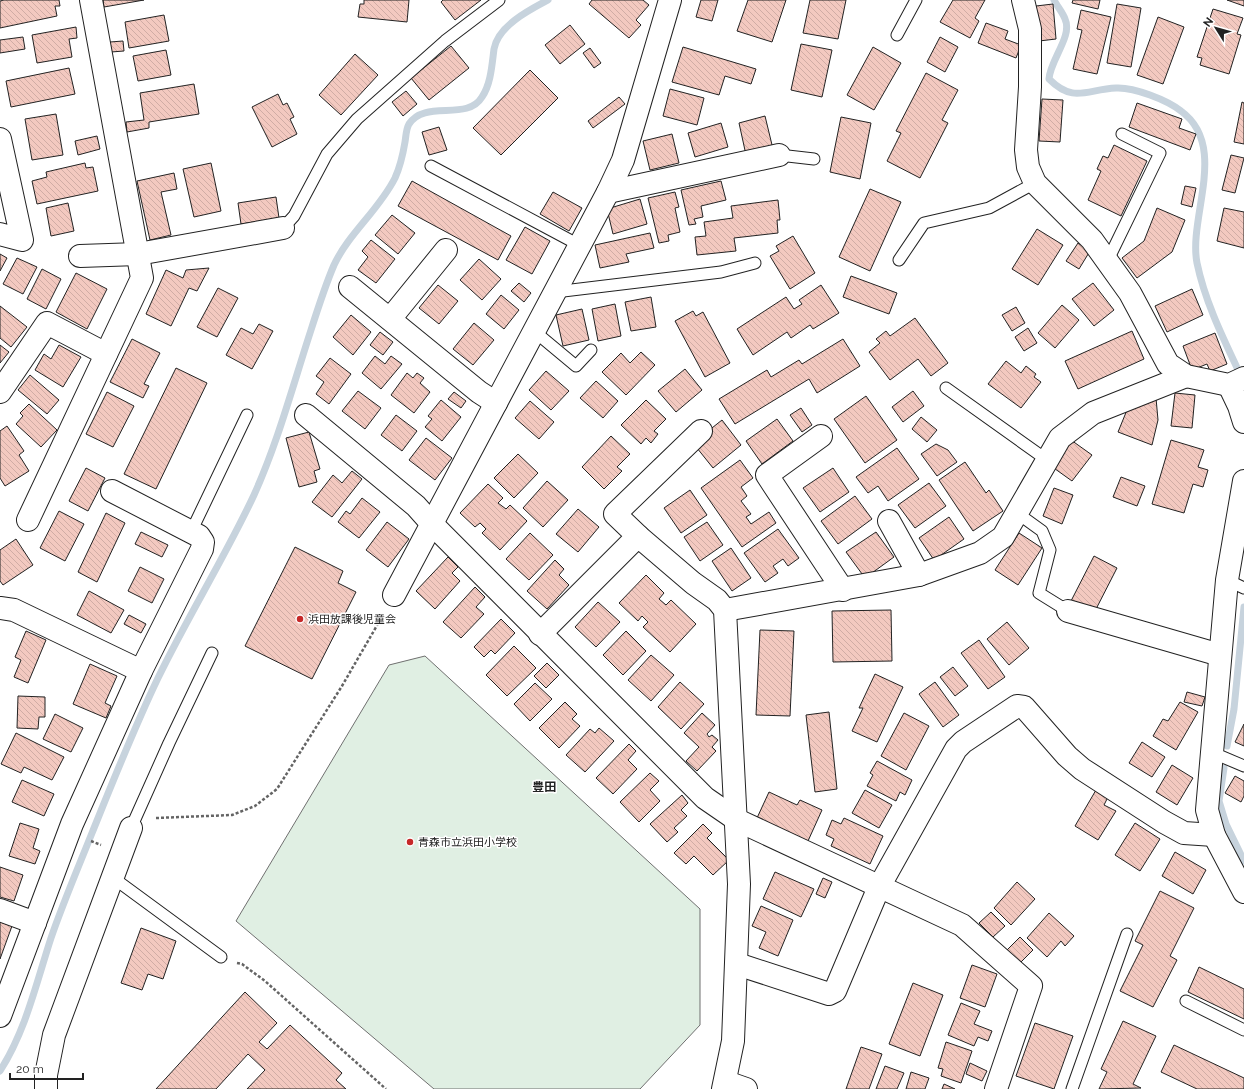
<svg xmlns="http://www.w3.org/2000/svg" width="1244" height="1089" viewBox="0 0 1244 1089" font-family="Raleway,'Noto Sans JP',sans-serif">
<style>
.green{fill:#e0efe3;stroke:#6f6f6f}
.lines{fill:none;stroke-linecap:round;stroke-linejoin:round}
.stream{stroke:#c7d3dd;stroke-width:7}
.building{fill:url(#building-back-hatch);stroke:#222}
.lane-casing{stroke:#222;stroke-width:13}
.street-casing{stroke:#222;stroke-width:24}
.path{stroke:#646464;stroke-width:2.5;stroke-dasharray:3 2;stroke-linecap:butt}
.lane{stroke:#fff;stroke-width:11}
.street{stroke:#fff;stroke-width:22}
.poi-dot{fill:#c62828;stroke:#fff;stroke-width:1.5}
.labels{text-anchor:middle;dominant-baseline:central;stroke-width:3;stroke-linejoin:round;paint-order:stroke}
.poi-label{font-size:11px;fill:#222;stroke:#fff;text-anchor:start}
.neighbourhood-label{font-size:12px;font-weight:bold;fill:#222;stroke:#fff}
</style>
<defs>
<pattern id="building-back-hatch" width="6" height="6" patternUnits="userSpaceOnUse"><rect width="6" height="6" fill="#f3c9c0"/><path d="M-1 5l2 2M0 0l6 6M5-1l2 2" fill="none" stroke="#d0aca5"/></pattern>
</defs>
<rect width="100%" height="100%" fill="#fff"/>
<!-- green -->
<polygon class="green" points="425,656 700,909 700,1025 640,1089 434,1089 236,921 389,665"/>
<g class="lines">
<!-- stream -->
<g class="stream">
<path d="M1054,0C1057,6 1063,13 1065,19C1073,36 1050,60 1049,79C1074,104 1087,89 1116,88C1134,87 1167,100 1181,111C1229,146 1188,217 1197,263C1205,302 1224,340 1241,376"/>
<polyline points="1227,746 1234,709 1244,607"/>
<polyline points="1224,768 1219,801 1226,824 1244,861"/>
<path d="M0,1071C26,1030 36,984 51,938C63,903 78,868 92,833C113,781 134,728 158,678C188,616 225,557 254,495C278,442 293,385 311,330C318,308 325,286 334,265C349,233 379,210 395,178C400,167 403,154 405,142C406,136 406,129 409,124C425,99 467,122 482,97C491,84 492,64 494,49C498,26 529,10 548,0"/>
</g>
</g>
<!-- building -->
<g class="building">
<polygon points="4,0 59,0 60,6 55,6 57,16 0,28 0,1"/>
<polygon points="103,0 144,0 104,7"/>
<polygon points="364,0 409,0 407,22 358,17 360,4 364,4"/>
<polygon points="443,0 481,0 455,20 441,2"/>
<polygon points="592,0 643,0 649,5 636,20 641,25 629,38 589,4"/>
<polygon points="701,0 718,0 712,21 696,17"/>
<polygon points="748,0 786,0 772,42 737,31"/>
<polygon points="810,0 846,0 838,39 803,33"/>
<polygon points="953,0 985,0 975,18 979,21 970,38 940,22"/>
<polygon points="1073,0 1100,0 1098,9 1072,3"/>
<polygon points="1227,0 1244,0 1244,6"/>
<polygon points="1053,4 1056,39 1039,41 1036,6"/>
<polygon points="1117,4 1141,8 1131,67 1107,63"/>
<polygon points="1213,9 1243,18 1237,34 1241,35 1229,74 1200,65 1202,58 1197,57"/>
<polygon points="1081,10 1111,17 1097,74 1073,69 1082,30 1077,29"/>
<polygon points="164,15 169,41 129,48 125,22"/>
<polygon points="1158,17 1184,27 1163,84 1137,75"/>
<polygon points="986,23 1008,31 1005,39 1021,45 1016,58 978,43"/>
<polygon points="570,25 585,44 560,64 545,45"/>
<polygon points="76,27 77,38 69,39 72,57 37,63 32,35"/>
<polygon points="23,37 25,49 0,53 0,40"/>
<polygon points="940,37 958,47 945,72 927,62"/>
<polygon points="123,41 124,51 111,52 110,42"/>
<polygon points="801,44 832,50 822,97 791,90"/>
<polygon points="451,46 469,68 429,100 411,78"/>
<polygon points="683,47 756,69 751,84 725,76 719,95 672,82"/>
<polygon points="873,47 901,63 874,110 847,95"/>
<polygon points="590,48 601,63 594,68 583,53"/>
<polygon points="166,50 171,75 138,81 133,56"/>
<polygon points="355,54 378,75 341,115 319,95"/>
<polygon points="69,68 75,94 11,107 6,81"/>
<polygon points="530,70 558,98 501,155 473,128"/>
<polygon points="926,73 958,90 942,120 948,123 920,178 887,161 901,133 896,131"/>
<polygon points="194,84 199,114 149,122 149,128 127,132 126,122 144,120 140,93"/>
<polygon points="670,89 704,98 697,125 663,116"/>
<polygon points="406,91 417,104 403,116 392,102"/>
<polygon points="278,94 283,105 287,103 294,117 290,119 297,134 272,147 252,107"/>
<polygon points="619,97 625,104 593,128 588,121"/>
<polygon points="1042,99 1063,100 1060,142 1039,141"/>
<polygon points="1242,102 1244,103 1244,144 1234,142"/>
<polygon points="1137,103 1182,119 1179,128 1196,134 1190,150 1129,127"/>
<polygon points="56,114 63,155 32,160 25,119"/>
<polygon points="765,116 773,149 746,155 739,123"/>
<polygon points="841,117 871,123 860,179 830,172"/>
<polygon points="721,123 728,147 695,157 688,133"/>
<polygon points="439,127 447,150 429,155 422,132"/>
<polygon points="672,134 679,163 650,170 643,141"/>
<polygon points="97,136 100,149 78,155 75,141"/>
<polygon points="1114,145 1147,161 1121,216 1088,200 1101,171 1097,169 1103,156 1108,158"/>
<polygon points="1231,155 1244,158 1235,193 1222,190"/>
<polygon points="85,163 86,168 93,167 98,191 37,204 32,181 47,177 46,172"/>
<polygon points="211,163 221,211 194,217 183,169"/>
<polygon points="174,173 177,189 161,192 171,235 150,240 137,181"/>
<polygon points="412,181 511,236 498,260 398,206"/>
<polygon points="721,181 726,200 701,206 703,217 694,219 696,224 689,225 681,190"/>
<polygon points="1185,186 1196,188 1192,207 1181,204"/>
<polygon points="870,189 901,202 870,271 839,257"/>
<polygon points="553,192 582,208 569,231 540,214"/>
<polygon points="675,192 679,207 675,208 680,232 668,235 669,241 659,243 648,198"/>
<polygon points="276,197 279,218 241,224 238,203"/>
<polygon points="640,199 647,224 613,234 607,209"/>
<polygon points="778,200 780,220 777,220 778,233 734,238 736,251 697,255 695,237 706,236 704,222 733,218 731,206"/>
<polygon points="68,203 74,231 51,236 46,208"/>
<polygon points="1157,208 1185,220 1172,252 1137,278 1122,258 1144,241"/>
<polygon points="1224,208 1244,212 1244,248 1217,241"/>
<polygon points="392,215 415,233 398,254 375,235"/>
<polygon points="525,227 550,241 532,274 506,260"/>
<polygon points="1037,229 1063,245 1038,285 1012,269"/>
<polygon points="650,233 654,248 626,254 629,262 600,268 595,245"/>
<polygon points="793,236 815,273 790,289 770,256 779,251 776,246"/>
<polygon points="371,240 395,259 376,283 358,270 368,257 362,251"/>
<polygon points="1078,243 1090,251 1079,269 1066,261"/>
<polygon points="0,254 7,258 0,271"/>
<polygon points="17,258 37,267 23,294 3,284"/>
<polygon points="479,259 501,279 482,300 460,280"/>
<polygon points="209,268 197,291 189,288 171,326 146,314 166,270 183,278 186,270"/>
<polygon points="42,269 61,279 46,309 27,299"/>
<polygon points="76,273 107,289 87,329 56,312"/>
<polygon points="851,276 897,293 889,314 843,297"/>
<polygon points="519,283 531,293 524,302 511,291"/>
<polygon points="1093,283 1114,310 1094,326 1072,299"/>
<polygon points="438,285 458,301 439,324 419,308"/>
<polygon points="821,285 839,313 813,329 810,325 791,338 787,332 753,355 737,329 786,297 794,309 802,304 799,300"/>
<polygon points="218,288 238,298 217,337 197,327"/>
<polygon points="1192,289 1203,315 1167,332 1155,306"/>
<polygon points="501,295 519,310 504,329 486,314"/>
<polygon points="651,297 656,327 631,331 625,302"/>
<polygon points="615,304 621,336 598,341 592,309"/>
<polygon points="1062,305 1079,320 1055,348 1038,333"/>
<polygon points="0,306 27,327 11,347 0,338"/>
<polygon points="1016,307 1025,323 1012,331 1002,315"/>
<polygon points="582,309 589,340 563,346 556,315"/>
<polygon points="693,311 696,316 703,312 730,363 705,377 675,321"/>
<polygon points="351,315 371,332 353,355 333,337"/>
<polygon points="915,318 948,363 931,376 918,359 890,380 869,352 880,343 876,339 886,331 890,336"/>
<polygon points="474,323 494,340 473,365 453,349"/>
<polygon points="259,324 273,331 252,369 226,355 241,328 253,334"/>
<polygon points="1028,328 1037,343 1024,351 1015,337"/>
<polygon points="1132,331 1144,359 1078,389 1065,361"/>
<polygon points="380,332 393,342 383,355 370,345"/>
<polygon points="1215,333 1227,364 1210,371 1207,364 1192,370 1183,346"/>
<polygon points="132,339 160,353 144,384 149,386 143,398 110,382"/>
<polygon points="843,339 860,366 817,393 809,379 735,424 719,399 767,370 771,377 799,360 802,364"/>
<polygon points="0,345 9,352 0,363"/>
<polygon points="59,345 81,357 63,387 35,370 44,354 51,359"/>
<polygon points="641,352 655,365 626,395 602,372 621,353 630,363"/>
<polygon points="375,356 385,364 391,356 402,364 381,389 362,373"/>
<polygon points="330,358 351,374 329,404 316,394 324,382 316,376"/>
<polygon points="1006,361 1021,373 1026,366 1036,374 1034,377 1041,382 1021,408 988,384"/>
<polygon points="176,368 207,383 156,489 124,474"/>
<polygon points="685,369 702,390 676,412 658,391"/>
<polygon points="546,371 569,391 551,410 529,390"/>
<polygon points="407,373 413,378 417,373 424,378 420,383 430,392 414,413 391,395"/>
<polygon points="30,375 59,400 47,414 18,390"/>
<polygon points="596,381 618,401 603,418 580,398"/>
<polygon points="358,391 381,408 365,429 342,411"/>
<polygon points="913,391 924,406 903,422 892,407"/>
<polygon points="107,392 134,406 113,447 86,434"/>
<polygon points="454,392 466,401 461,408 448,399"/>
<polygon points="1175,393 1195,395 1192,428 1171,426"/>
<polygon points="866,396 897,440 865,463 834,419"/>
<polygon points="1156,398 1158,420 1152,445 1118,432 1127,410"/>
<polygon points="441,400 461,417 442,441 425,427 432,419 428,416"/>
<polygon points="646,400 666,419 654,431 658,434 651,443 646,438 641,444 621,425"/>
<polygon points="530,401 554,422 539,439 515,418"/>
<polygon points="29,404 57,430 41,447 16,424 23,416 20,413"/>
<polygon points="801,408 812,425 802,432 790,415"/>
<polygon points="396,415 417,431 402,451 381,435"/>
<polygon points="921,417 937,430 927,442 912,429"/>
<polygon points="777,419 793,441 762,464 746,441"/>
<polygon points="722,420 741,445 713,468 693,443"/>
<polygon points="7,426 24,451 19,455 29,471 5,486 0,478 0,431"/>
<polygon points="309,432 320,469 314,471 317,482 299,487 286,438"/>
<polygon points="611,436 630,454 617,467 622,471 604,489 582,467"/>
<polygon points="426,438 452,458 435,480 409,460"/>
<polygon points="1071,440 1092,455 1072,481 1051,466"/>
<polygon points="1171,440 1204,450 1198,467 1208,470 1203,487 1193,484 1184,513 1152,504"/>
<polygon points="936,444 948,450 957,462 937,476 921,454"/>
<polygon points="897,448 919,479 888,501 878,486 868,493 856,477"/>
<polygon points="518,454 538,473 514,498 494,478"/>
<polygon points="740,460 753,478 741,487 747,496 741,501 751,514 746,517 751,524 769,512 776,523 742,547 701,488"/>
<polygon points="965,462 986,493 989,490 1003,511 973,531 939,480"/>
<polygon points="86,468 105,478 88,511 69,501"/>
<polygon points="833,468 849,492 820,512 803,488"/>
<polygon points="352,471 362,479 332,517 312,502 333,475 342,483"/>
<polygon points="1121,477 1145,486 1137,506 1113,497"/>
<polygon points="547,481 568,500 543,527 523,508"/>
<polygon points="929,483 946,506 915,528 898,505"/>
<polygon points="488,484 503,498 498,503 506,509 510,505 527,521 500,550 482,533 486,529 480,523 475,527 460,513"/>
<polygon points="1054,488 1073,495 1062,524 1043,516"/>
<polygon points="690,490 707,515 681,533 664,508"/>
<polygon points="855,496 872,519 838,544 821,521"/>
<polygon points="362,498 380,512 359,538 338,522 346,511 350,514"/>
<polygon points="578,509 599,527 578,552 556,534"/>
<polygon points="59,511 84,524 65,561 40,548"/>
<polygon points="106,513 125,523 97,582 78,572"/>
<polygon points="949,517 964,539 934,560 919,538"/>
<polygon points="387,522 409,539 388,567 366,550"/>
<polygon points="707,522 723,545 700,561 684,537"/>
<polygon points="778,529 799,558 788,566 783,559 773,566 778,573 765,582 744,553"/>
<polygon points="141,532 168,545 162,557 135,544"/>
<polygon points="876,532 894,557 865,578 846,552"/>
<polygon points="530,533 553,555 529,580 506,559"/>
<polygon points="1019,533 1042,548 1018,585 995,570"/>
<polygon points="16,539 33,565 3,585 0,581 0,550"/>
<polygon points="295,547 343,571 338,583 356,592 312,679 245,646"/>
<polygon points="731,548 751,578 732,591 712,561"/>
<polygon points="1094,556 1117,568 1094,613 1071,601"/>
<polygon points="448,557 458,567 452,573 460,581 435,609 416,591"/>
<polygon points="555,560 564,569 559,575 569,585 547,609 527,591"/>
<polygon points="140,567 164,579 152,603 128,591"/>
<polygon points="646,575 664,593 659,599 666,605 671,600 696,624 670,652 643,627 648,622 642,616 638,621 619,603"/>
<polygon points="475,587 485,597 476,607 484,614 461,638 443,622"/>
<polygon points="89,591 124,610 111,633 77,615"/>
<polygon points="598,602 620,622 596,647 575,627"/>
<polygon points="891,610 892,661 833,662 832,611"/>
<polygon points="129,615 146,624 141,633 124,624"/>
<polygon points="501,619 515,633 495,654 491,650 484,657 474,647"/>
<polygon points="1007,622 1029,648 1009,665 987,639"/>
<polygon points="760,630 794,631 790,716 756,715"/>
<polygon points="26,631 46,640 28,683 14,677 21,660 15,657"/>
<polygon points="626,631 646,651 623,675 603,655"/>
<polygon points="979,640 1005,677 988,689 961,653"/>
<polygon points="514,646 536,668 507,696 486,675"/>
<polygon points="651,655 674,675 651,701 628,680"/>
<polygon points="547,663 559,675 546,688 534,676"/>
<polygon points="90,664 117,676 105,703 111,706 106,718 73,704"/>
<polygon points="953,667 968,686 955,696 940,677"/>
<polygon points="875,674 903,687 877,742 852,731 863,708 859,708"/>
<polygon points="680,682 704,704 681,729 658,707"/>
<polygon points="935,682 959,715 943,727 919,694"/>
<polygon points="535,683 552,699 530,721 514,704"/>
<polygon points="1187,692 1205,697 1202,706 1184,702"/>
<polygon points="18,696 45,697 45,717 39,717 38,729 17,728"/>
<polygon points="565,702 577,714 572,719 580,726 559,748 539,728"/>
<polygon points="1180,702 1198,712 1176,750 1153,736 1163,719 1168,721"/>
<polygon points="829,712 837,789 815,792 806,715"/>
<polygon points="702,713 715,725 707,734 709,737 712,735 718,740 712,747 716,751 697,771 686,761 699,747 684,733"/>
<polygon points="904,713 929,726 906,770 881,756"/>
<polygon points="55,714 83,728 71,752 43,739"/>
<polygon points="1244,724 1244,746 1235,742"/>
<polygon points="599,728 614,741 585,772 566,755 590,729 595,733"/>
<polygon points="16,733 64,757 52,780 24,767 21,773 1,764"/>
<polygon points="1142,742 1165,757 1152,777 1129,763"/>
<polygon points="629,744 636,751 628,760 637,769 613,794 596,778"/>
<polygon points="877,761 912,780 905,795 900,792 896,801 867,786 873,775 870,773"/>
<polygon points="1172,765 1193,778 1177,805 1156,792"/>
<polygon points="650,773 659,781 650,790 660,801 639,822 620,802"/>
<polygon points="1235,776 1244,781 1244,796 1241,802 1225,793"/>
<polygon points="22,780 54,794 44,816 12,802"/>
<polygon points="865,790 892,805 879,828 852,813"/>
<polygon points="1096,790 1108,797 1104,805 1116,811 1098,840 1075,826"/>
<polygon points="769,792 797,805 800,800 822,810 808,841 757,818"/>
<polygon points="682,795 688,803 681,810 687,816 674,828 678,832 667,842 650,824"/>
<polygon points="844,818 883,836 870,864 831,846 834,839 826,835 832,820 841,824"/>
<polygon points="20,823 39,829 33,848 40,851 35,864 9,856"/>
<polygon points="1135,823 1160,839 1140,871 1115,855"/>
<polygon points="703,824 712,833 707,838 729,860 713,875 694,856 686,864 674,853"/>
<polygon points="1175,852 1206,870 1193,894 1162,876"/>
<polygon points="0,867 23,875 14,901 0,897"/>
<polygon points="775,872 814,889 801,917 763,899"/>
<polygon points="823,878 832,882 825,898 816,894"/>
<polygon points="1017,882 1035,899 1011,925 994,908"/>
<polygon points="1160,891 1194,908 1170,956 1177,960 1153,1007 1120,991 1143,945 1135,941"/>
<polygon points="761,906 793,920 778,956 759,948 766,932 752,926"/>
<polygon points="991,912 1005,926 993,937 979,923"/>
<polygon points="1049,913 1074,936 1065,946 1061,941 1047,957 1027,938"/>
<polygon points="0,922 12,926 0,959"/>
<polygon points="141,928 176,941 163,979 148,974 142,990 121,983"/>
<polygon points="1020,937 1033,950 1020,963 1007,950"/>
<polygon points="972,965 997,974 985,1007 960,998"/>
<polygon points="1199,967 1244,989 1244,1019 1188,992"/>
<polygon points="913,983 943,995 920,1056 889,1044"/>
<polygon points="245,992 277,1023 259,1042 267,1049 290,1025 342,1073 336,1080 346,1089 247,1089 265,1070 248,1054 216,1089 156,1089"/>
<polygon points="961,1003 980,1011 974,1024 992,1031 988,1041 978,1037 974,1046 948,1035"/>
<polygon points="1123,1021 1156,1036 1133,1084 1141,1088 1099,1089 1107,1072 1101,1069"/>
<polygon points="1035,1023 1073,1036 1054,1089 1016,1076"/>
<polygon points="946,1042 972,1051 961,1083 941,1076 943,1069 938,1068"/>
<polygon points="1174,1045 1244,1078 1244,1089 1197,1089 1161,1072"/>
<polygon points="861,1047 882,1054 869,1089 846,1089"/>
<polygon points="970,1063 987,1071 982,1081 966,1074"/>
<polygon points="885,1066 904,1073 897,1089 876,1089"/>
<polygon points="911,1072 929,1078 925,1089 906,1089"/>
<polygon points="944,1084 955,1089 942,1089"/>
</g>
<g class="lines">
<defs>
<g id="lane">
<polyline points="897,35 916,0"/>
<polyline points="779,155 814,159"/>
<polyline points="431,166 579,245"/>
<polyline points="283,228 294,216 327,154 357,119 445,41 499,0"/>
<polyline points="899,260 924,223 989,208 1035,183"/>
<polyline points="1107,262 1160,153 1122,134"/>
<polyline points="555,292 721,272 755,263"/>
<polyline points="534,331 576,366 591,350"/>
<polyline points="946,388 1047,460"/>
<polyline points="1017,513 1042,531 1050,550 1039,593 1068,611"/>
<polyline points="191,532 247,415"/>
<polyline points="1227,580 1244,588"/>
<polyline points="1211,752 1244,766"/>
<polyline points="131,828 169,743 212,653"/>
<polyline points="112,877 221,957"/>
<polyline points="1186,1001 1244,1030"/>
<polyline points="1072,1089 1127,934"/>
</g>
<g id="street">
<polyline points="1023,0 1030,29 1030,87 1026,150 1028,167 1035,183 1092,240 1130,293 1168,364 1186,376 1229,385 1244,378"/>
<polyline points="0,139 22,240 0,234"/>
<polyline points="608,192 779,155"/>
<polyline points="80,256 138,254 283,228"/>
<polyline points="350,287 479,392 496,403"/>
<polyline points="390,319 446,250"/>
<polyline points="1229,385 1239,406 1244,422"/>
<polyline points="0,392 47,323 106,354"/>
<polyline points="306,415 416,506 432,524 705,798 737,820 962,925 1031,986 996,1089"/>
<polyline points="821,436 767,475 843,590"/>
<polyline points="1244,481 1227,580 1207,810 1214,835 1244,892"/>
<polyline points="28,520 142,278 91,0"/>
<polyline points="638,536 615,514 701,431"/>
<polyline points="919,575 980,553 1003,537 1060,438 1093,413 1186,376"/>
<polyline points="394,595 608,192 623,160 670,0"/>
<polyline points="0,608 14,610 141,671"/>
<polyline points="725,610 919,575 889,521"/>
<polyline points="1068,611 1220,655"/>
<polyline points="540,634 638,536 693,583 717,600 725,610 739,884 733,1041 723,1089"/>
<polyline points="0,910 35,923"/>
<polyline points="737,964 829,994 835,991 879,887 956,749 963,742 1017,706 1024,707 1067,756 1082,769 1164,822 1184,833 1214,835"/>
<polyline points="0,1016 72,824 141,671 202,549 203,542 199,536 112,491"/>
<polyline points="726,1082 746,1089"/>
<polyline points="46,1089 46,1075 54,1035 131,828"/>
</g>
</defs>
<!-- lane casing -->
<use href="#lane" class="lane-casing"/>
<!-- street casing -->
<use href="#street" class="street-casing"/>
<!-- path -->
<g class="path">
<polyline points="156,818 232,815 255,806 277,789 342,686 383,615"/>
<polyline points="91,841 101,845"/>
<polyline points="237,963 242,964 265,981 386,1089"/>
</g>
<!-- lane -->
<use href="#lane" class="lane"/>
<!-- street -->
<use href="#street" class="street"/>
</g>
<!-- markers -->
<g class="poi-dot">
<circle cx="300" cy="619" r="4"/>
<circle cx="410" cy="842" r="4"/>
</g>
<g class="labels">
<!-- poi labels -->
<g class="poi-label">
<text x="308" y="619">浜田放課後児童会</text>
<text x="418" y="842">青森市立浜田小学校</text>
</g>
<!-- neighbourhood labels -->
<g class="neighbourhood-label">
<text x="544" y="787">豊田</text>
</g>
</g>
<!-- north arrow -->
<g transform="translate(1216 28) rotate(307)" stroke="#ffffff" stroke-width="3" paint-order="stroke">
<path d="M0-3L7 15L0 10L-7 15Z" fill="#222222"/>
<text y="-6" font-size="11" font-weight="bold" text-anchor="middle" fill="#222222">N</text>
</g>
<!-- scale -->
<path d="M10 1073v6h73v-6" fill="none" stroke="#222222" stroke-width="2"/>
<text x="16" y="1073" font-size="12" fill="#222222" stroke="#ffffff" stroke-width="3" paint-order="stroke">20 m</text>
</svg>
